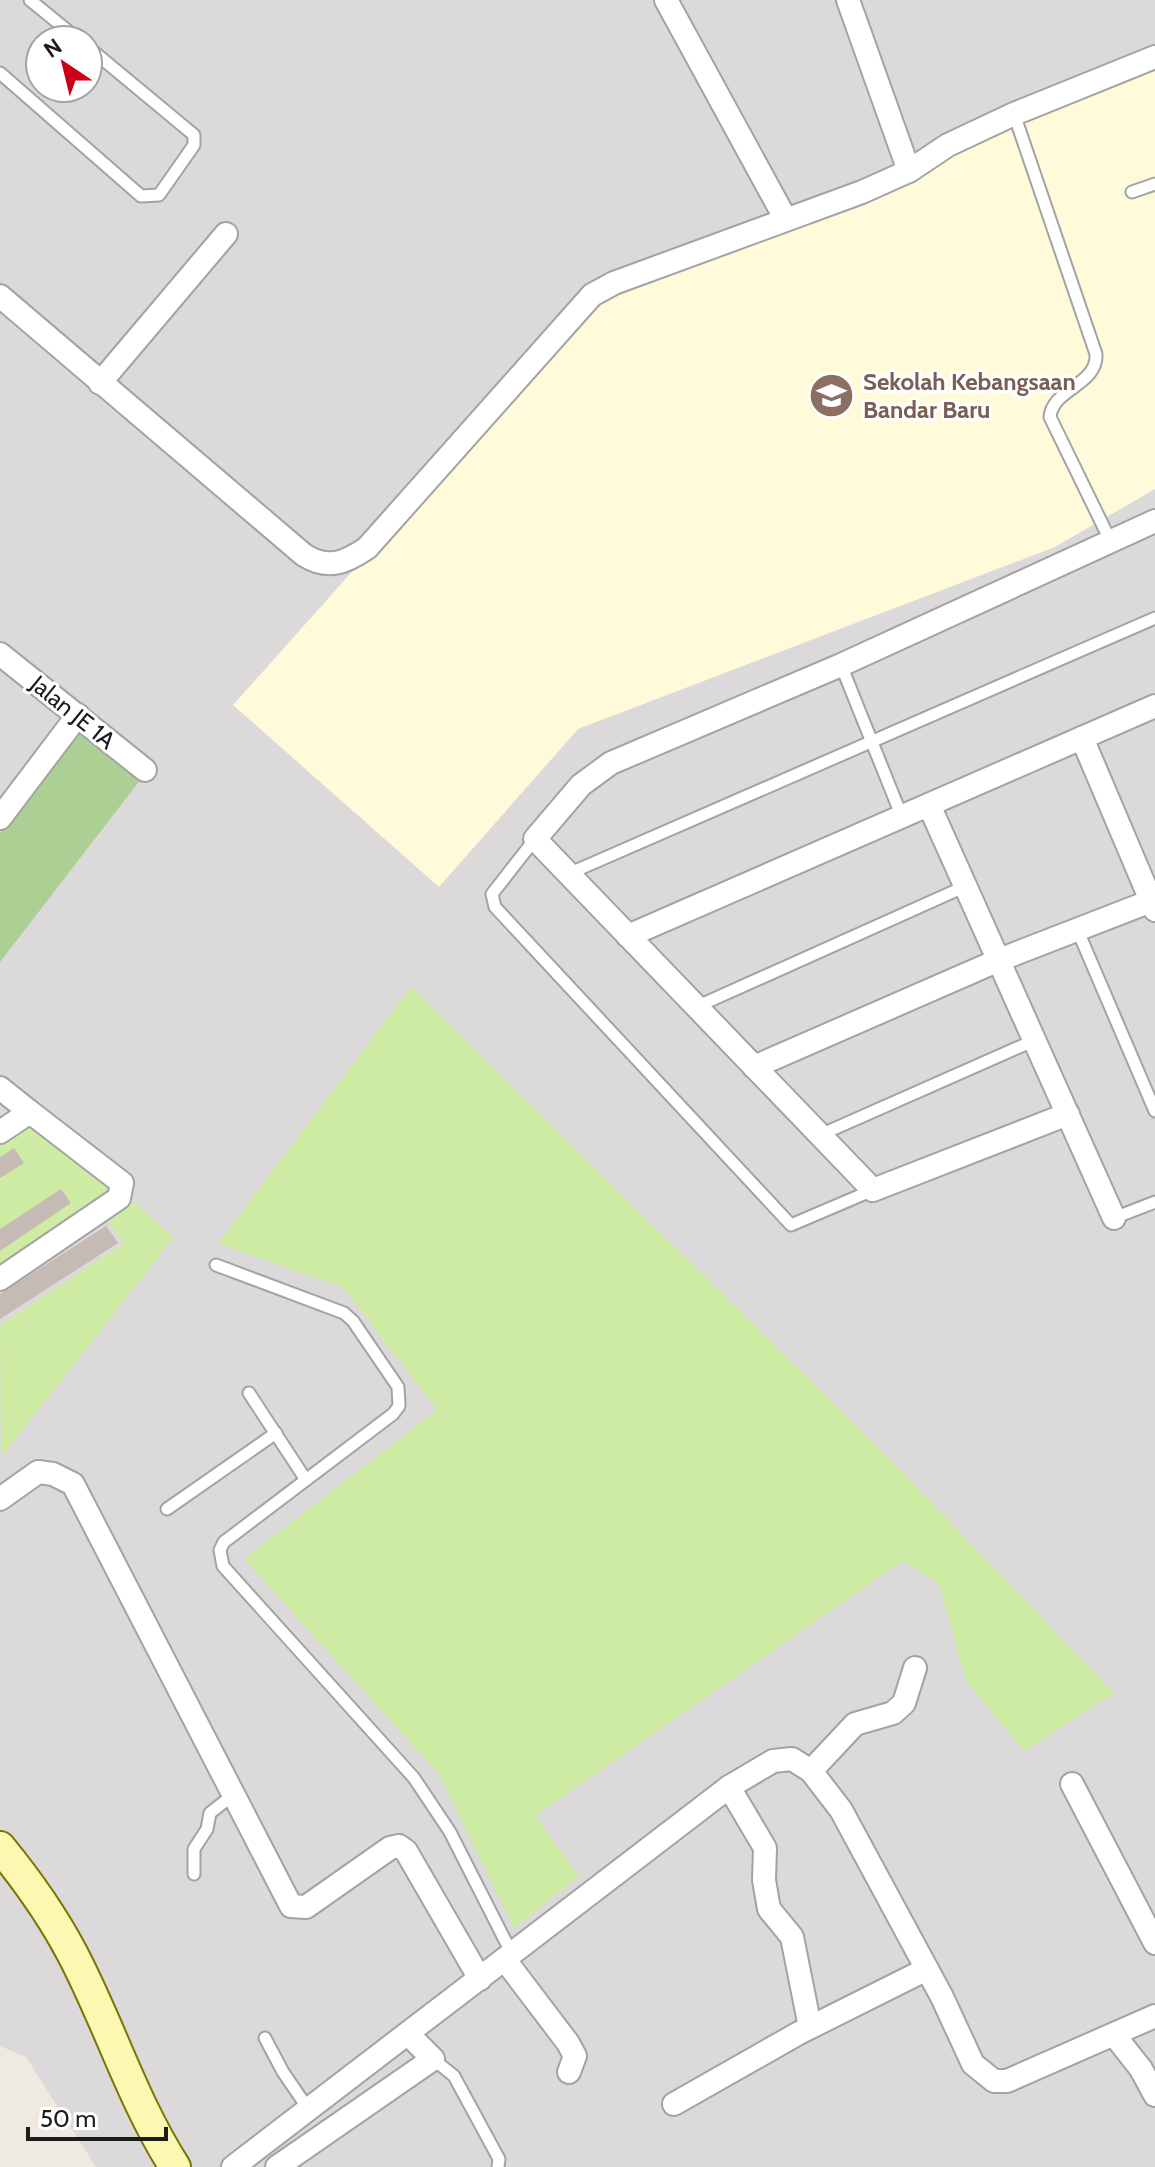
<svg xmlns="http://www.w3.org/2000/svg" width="1155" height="2167" viewBox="0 0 1155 2167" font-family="Cabin,sans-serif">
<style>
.residential{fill:#dbd9d9;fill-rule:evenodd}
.education{fill:#fffbda}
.grass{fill:#cfeca4}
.forest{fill:#acd094}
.building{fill:#c6bab5}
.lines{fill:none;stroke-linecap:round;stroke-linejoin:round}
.service-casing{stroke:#a3a3a3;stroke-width:15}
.minor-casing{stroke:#a3a3a3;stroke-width:26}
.secondary-casing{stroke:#777600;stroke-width:34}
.service{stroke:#fff;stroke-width:11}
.minor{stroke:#fff;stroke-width:22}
.secondary{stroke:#fcf8b1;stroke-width:30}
.labels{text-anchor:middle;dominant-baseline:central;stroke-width:6;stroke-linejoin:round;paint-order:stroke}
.education-label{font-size:24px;font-weight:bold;fill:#785e54;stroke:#fff;text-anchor:start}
.street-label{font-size:24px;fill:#1c1c1c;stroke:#fff}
</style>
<rect width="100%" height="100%" fill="#eee9e1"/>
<!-- residential -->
<path class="residential" d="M0,0H1155V2167H96L26,2057L0,2046ZM40,40H88V88H40Z"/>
<!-- education -->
<polygon class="education" points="1155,68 1155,489 1055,547 578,729 439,887 233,705 594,301 987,130"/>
<!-- grass -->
<g class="grass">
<polygon points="411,987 887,1456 1114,1693 1024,1751 966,1681 939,1584 902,1561 535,1816 579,1876 514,1928 439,1774 244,1559 437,1410 344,1288 218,1243"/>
<polygon points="31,1119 116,1190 0,1273 0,1139"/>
<polygon points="132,1201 174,1237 1,1457 0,1325 124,1243 107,1220"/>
</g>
<!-- forest -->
<polygon class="forest" points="81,729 141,779 0,962 0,833"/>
<!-- building -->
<g class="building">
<polygon points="14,1148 24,1163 0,1178 0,1157"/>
<polygon points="61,1189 71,1203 0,1251 0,1229"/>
<polygon points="106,1226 118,1243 0,1319 0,1294"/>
</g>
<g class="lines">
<defs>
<g id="service">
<polyline points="30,0 79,40"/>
<polyline points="0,73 141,196 159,195 194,145 194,135 88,47"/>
<path d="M1014,114L1096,354C1098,385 1052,389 1050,417L1111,542"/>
<polyline points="1132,192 1155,184"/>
<polyline points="841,665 902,817"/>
<polyline points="535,839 492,894 495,907 791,1225 873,1190"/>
<polyline points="568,874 1155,618"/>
<polyline points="1077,929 1155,1111"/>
<polyline points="696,1007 966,886"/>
<polyline points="820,1135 1035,1040"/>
<polyline points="1114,1218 1155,1202"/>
<polyline points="216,1265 344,1313 353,1321 398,1387 399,1406 393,1414 224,1542 220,1550 223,1566 414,1778 450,1832 512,1954"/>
<polyline points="249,1393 306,1480"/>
<polyline points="167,1509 276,1433"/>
<polyline points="194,1874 194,1849 207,1829 210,1813 233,1795"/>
<polyline points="265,2038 283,2072 309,2110"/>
<polyline points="433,2059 454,2076 499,2159 498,2167"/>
</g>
<g id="minor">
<polyline points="666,0 785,218"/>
<polyline points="848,0 909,171"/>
<path d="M0,296L304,555C328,570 345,563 367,548L592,295L614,283L862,192L909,171L948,145L1014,114L1155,57"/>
<polyline points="100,383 226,234"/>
<polyline points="0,654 145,770"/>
<polyline points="1082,738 1155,910"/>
<polyline points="929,805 1114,1218"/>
<polyline points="0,818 78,715"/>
<polyline points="628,936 1155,706"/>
<polyline points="754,1067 999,960 1151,901"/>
<polyline points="0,1088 30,1112"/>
<polyline points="1068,1114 873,1190 535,839 581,785 611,763 841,665 1155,521"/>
<polyline points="0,1132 30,1112 122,1183 119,1198 0,1279"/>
<polyline points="0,1499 38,1472 53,1474 73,1484 291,1906 306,1907 390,1848 399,1846 406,1851 480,1979"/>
<polyline points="811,1771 855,1724 893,1713 904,1703 915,1668"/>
<polyline points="1072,1784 1155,1943"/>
<polyline points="729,1787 765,1848 764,1880 769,1909 792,1937 810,2027"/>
<polyline points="505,1960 568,2043 575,2056 569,2072"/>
<polyline points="1115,2036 1141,2069 1155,2095"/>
<polyline points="674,2104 799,2033 927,1969"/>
<polyline points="233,2167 729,1787 773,1761 792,1759 811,1771 841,1810 942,1997 973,2064 994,2081 1007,2081 1155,2016"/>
<polyline points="277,2167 433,2059 408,2034"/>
</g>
<path id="secondary" d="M0,1847C27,1880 52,1915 72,1953C109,2023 132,2100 175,2167"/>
</defs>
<!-- service casing -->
<use href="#service" class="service-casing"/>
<!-- minor casing -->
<use href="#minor" class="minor-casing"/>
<!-- secondary casing -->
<use href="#secondary" class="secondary-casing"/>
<!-- service -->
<use href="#service" class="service"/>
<!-- minor -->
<use href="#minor" class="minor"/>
<!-- secondary -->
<use href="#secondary" class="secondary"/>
</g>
<!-- icons -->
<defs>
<symbol id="school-disc" viewBox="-11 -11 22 22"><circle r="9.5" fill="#8d6e63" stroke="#fff"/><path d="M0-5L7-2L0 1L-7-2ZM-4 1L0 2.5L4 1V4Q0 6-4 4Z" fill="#fff"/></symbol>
</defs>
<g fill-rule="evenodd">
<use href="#school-disc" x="806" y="370" width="51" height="51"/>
</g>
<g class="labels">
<!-- education labels -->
<g class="education-label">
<text x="863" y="381">Sekolah Kebangsaan<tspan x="863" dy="28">Bandar Baru</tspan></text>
</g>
<!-- street labels -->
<g class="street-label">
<text transform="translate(73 712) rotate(39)">Jalan JE 1A</text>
</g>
</g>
<!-- north arrow -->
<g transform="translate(64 64) rotate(325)"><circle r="38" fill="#ffffff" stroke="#a4a4a4" stroke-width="2"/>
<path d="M0-6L14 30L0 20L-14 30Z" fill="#c90017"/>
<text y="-12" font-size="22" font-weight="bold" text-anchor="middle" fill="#1c1c1c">N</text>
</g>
<!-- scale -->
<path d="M28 2127v12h138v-12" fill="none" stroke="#1c1c1c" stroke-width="4"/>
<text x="40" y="2127" font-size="24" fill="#1c1c1c" stroke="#ffffff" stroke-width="6" paint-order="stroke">50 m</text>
</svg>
